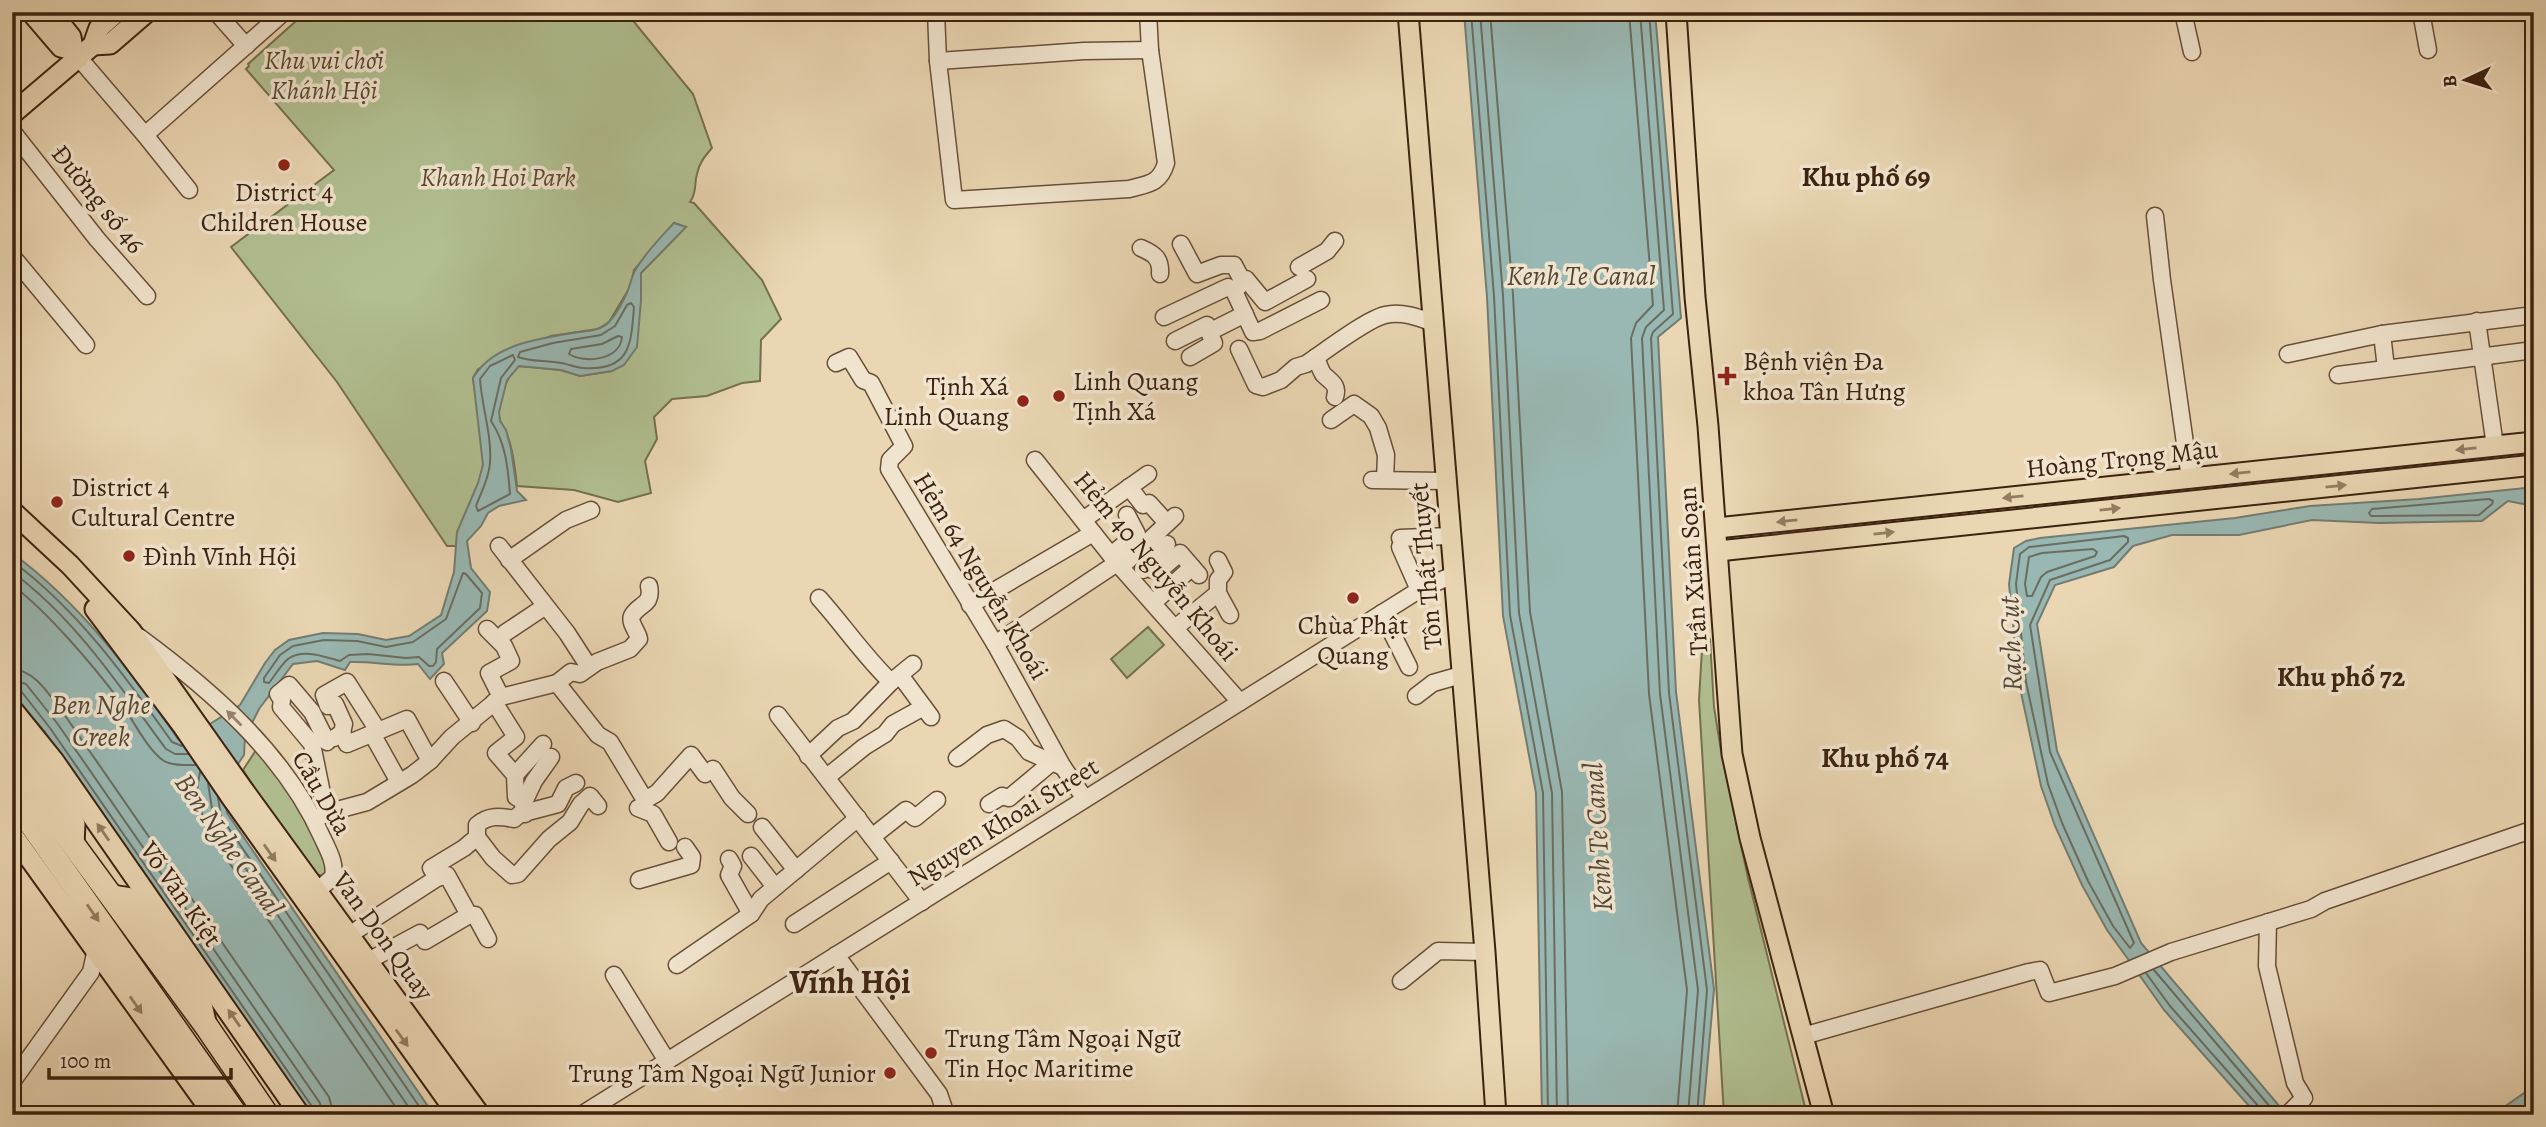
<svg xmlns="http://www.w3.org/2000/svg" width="2546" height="1127" viewBox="0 0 2546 1127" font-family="Alegreya,serif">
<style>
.green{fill:#b1bf91;stroke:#767050;stroke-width:2}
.water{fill:#99b8b3;stroke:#747c71;stroke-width:2}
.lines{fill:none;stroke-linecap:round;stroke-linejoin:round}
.shore{stroke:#6a6d61;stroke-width:2}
.minor-casing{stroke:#684f38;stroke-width:19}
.major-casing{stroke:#3c220f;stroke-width:23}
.highway-casing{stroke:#3c220f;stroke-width:26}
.minor{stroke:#f1e4ce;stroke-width:16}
.major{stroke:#ead6b3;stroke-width:19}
.highway{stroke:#ead6b3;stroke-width:23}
.oneway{fill:#937c61}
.oneway2{fill:#96836e}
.poi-dot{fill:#8f2418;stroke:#f1e4ce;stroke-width:2.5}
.labels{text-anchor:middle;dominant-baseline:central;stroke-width:7;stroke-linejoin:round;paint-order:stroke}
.park-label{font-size:26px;font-style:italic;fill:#594930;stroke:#f1e4ce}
.poi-label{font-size:26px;fill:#3c220f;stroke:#f1e4ce;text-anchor:start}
.street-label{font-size:26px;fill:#3c220f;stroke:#f1e4ce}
.neighbourhood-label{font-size:28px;font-weight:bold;fill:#3c220f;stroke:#f1e4ce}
.water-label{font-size:28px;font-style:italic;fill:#534838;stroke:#f1e4ce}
.district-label{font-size:33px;font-weight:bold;fill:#3c220f;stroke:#f1e4ce}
</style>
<rect width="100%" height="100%" fill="#ead6b3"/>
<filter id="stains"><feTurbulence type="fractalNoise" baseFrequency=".00286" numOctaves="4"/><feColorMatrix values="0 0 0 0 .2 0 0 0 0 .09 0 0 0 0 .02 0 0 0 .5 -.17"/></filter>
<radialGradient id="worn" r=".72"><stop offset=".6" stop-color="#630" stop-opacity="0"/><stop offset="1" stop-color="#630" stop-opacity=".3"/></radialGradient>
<!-- green -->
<g class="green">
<path d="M306,12H626L693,94L712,148C705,156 699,163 697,174C694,184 697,193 690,202L694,203L762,280L781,319L761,340L760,381L742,383L707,396L672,399L654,417L657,439L645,461L651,493L618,502L574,490L517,486C515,468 513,449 506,432C504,426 500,423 499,417C498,401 506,375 519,366L561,370L580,376L612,371L641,300V273L686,227L674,223L634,270L630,287L609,322L598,329L551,336L478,369L473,378C476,406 487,437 483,464C480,493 458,517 456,546H447L337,382L231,247L334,170L246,69L249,66L248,64Z"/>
<polygon points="1148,627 1164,645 1127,678 1111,659"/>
<polygon points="1706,636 1710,639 1714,707 1721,751 1748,878 1807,1115 1724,1115 1699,700 1702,649"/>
<polygon points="258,747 269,756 331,864 325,876 308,873 243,770"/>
</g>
<!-- water -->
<g class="water">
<polygon points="1464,12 1655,12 1681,318 1658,337 1676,692 1714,989 1703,1115 1542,1115 1536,793 1503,616 1487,297"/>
<path d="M674,223L686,227L641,273V300L637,347L624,365L612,371L580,376L561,370L519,366L507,380L499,412L500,421L506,430L511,449L517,491L526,500L499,506L488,513L481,526L467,541L471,568L490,592L487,611L442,653L444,664L430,679L418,664C396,667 373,661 350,662L345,670L317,661L293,664L259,709L245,737L244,755L223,786L227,813L434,1115H309L45,732L12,693V553C79,602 131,671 178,739L195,738L210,724L240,705L265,663L275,650L289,640L323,633L358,634L386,640L409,636L441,615L454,572L457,532L478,483L483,465L473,378C493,344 538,339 573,333C585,331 601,331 609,322C617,314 627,295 630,284C632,279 633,273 636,269C646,252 660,238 674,223Z"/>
<polygon points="2534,487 2534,506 2508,501 2482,521 2379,523 2312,520 2239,535 2172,535 2133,546 2114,567 2055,585 2037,624 2057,751 2141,943 2287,1115 2257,1115 2164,1010 2133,966 2107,930 2082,885 2055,826 2041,786 2019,683 2009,584 2014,548 2026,541 2040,538 2235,518 2310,506 2419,499"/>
<polygon points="2534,1086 2534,1115 2493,1115"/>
</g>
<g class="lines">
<!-- shore -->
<g class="shore">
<polyline points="1471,12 1494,296 1510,615 1543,793 1548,1115"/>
<polyline points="1480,12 1503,296 1519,613 1552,793 1557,1115"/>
<polyline points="1490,12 1513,295 1530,612 1562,792 1568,1115"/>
<polyline points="1629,12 1653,305 1636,323 1631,338 1649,694 1687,990 1677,1115"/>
<polyline points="1640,12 1664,310 1646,327 1642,338 1660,694 1698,990 1688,1115"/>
<polyline points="1649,12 1673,314 1653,332 1651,338 1669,693 1707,990 1697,1115"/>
<path d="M631,303L634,307C631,344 631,371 583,368C576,368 569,364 561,363C547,360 531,362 518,357L520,352L553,343L601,335L615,326L627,305Z"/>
<path d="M618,336L622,337C620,360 585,364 569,354L571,349L602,344Z"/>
<path d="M513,355L515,360L501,378L491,421C506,443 508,469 510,494L478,511L476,506C481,492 489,479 490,463C492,435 482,408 480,379L490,366Z"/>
<polygon points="2489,499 2493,501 2492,504 2479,515 2379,516 2371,516 2369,513 2372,509"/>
<polygon points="2124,536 2128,538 2128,542 2110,560 2050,580 2030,625 2050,752 2134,943 2130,948 2113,926 2088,881 2062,823 2048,784 2026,682 2016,584 2020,554 2029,547"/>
<polygon points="2093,549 2097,552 2095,556 2047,572 2041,577 2032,596 2027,596 2025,584 2029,557 2042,553"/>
<path d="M12,561C77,609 126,677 172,742L182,746"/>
<path d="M12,572C75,618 120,687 166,749L175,754H188"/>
<path d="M463,573L466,574L482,593L480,608L437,649L436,662L433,666H429L419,657L406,658L368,654L349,655L340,661C325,657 303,648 288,659C281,665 275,675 269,683L264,682V678L280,655L293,646L324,640L357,641L386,647L413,642L446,619Z"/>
<path d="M12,585C46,610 93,665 119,700C131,716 147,750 164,761C173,766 185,765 195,765"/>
<path d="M12,669C37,670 52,700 66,717L329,1097L334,1115"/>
<polyline points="12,680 26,684 57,723 320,1103 323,1115"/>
<polyline points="12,689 21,691 50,728 313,1108 314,1115"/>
<polyline points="200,772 197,789 205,827 401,1115"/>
<polyline points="208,783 214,822 414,1115"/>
<polyline points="218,797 221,817 425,1115"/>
<polyline points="2154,970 2277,1115"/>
<polyline points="2146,973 2170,1006 2260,1108 2262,1115"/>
</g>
<defs>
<g id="minor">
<polyline points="216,12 246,46"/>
<path d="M936,12L938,61L954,200L1129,189C1148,184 1160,184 1166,163L1150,50L1148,12"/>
<polyline points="2183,12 2192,52"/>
<polyline points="2421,12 2428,50"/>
<polyline points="79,58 145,135 189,190"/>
<polyline points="938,61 1084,51 1150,50"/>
<polyline points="12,131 97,239 147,296"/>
<polyline points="145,135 284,12"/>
<polyline points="2155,216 2162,280 2190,479"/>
<polyline points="1181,244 1197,274 1221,265 1234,265 1243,282"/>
<path d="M1141,248C1155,254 1161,259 1160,274"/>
<polyline points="12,256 86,345"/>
<polyline points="1299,267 1327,251 1335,241"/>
<polyline points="1234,291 1246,279 1265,302 1307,279"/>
<polyline points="1164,317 1228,287 1234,291 1253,332 1260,331 1321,300"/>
<polyline points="2477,321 2495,446"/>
<polyline points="2382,334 2386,368"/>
<polyline points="1175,341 1207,325 1209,332 1245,314"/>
<path d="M1239,349L1256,385L1263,387L1281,380L1296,367L1306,364C1324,352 1367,319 1385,315C1401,311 1418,317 1433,323"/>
<polyline points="2288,354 2382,334 2534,315"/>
<polyline points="1190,357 1214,343 1209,332"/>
<path d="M1316,357C1318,363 1320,369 1323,374C1331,382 1339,385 1335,397"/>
<polyline points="836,363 849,357 863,380 871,383 904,446 890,460 889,469 995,644 1063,767 1085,799"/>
<polyline points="2338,375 2534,350"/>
<polyline points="1331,420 1354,404 1371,416 1378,428 1386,455 1385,479"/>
<polyline points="1035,460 1117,563 1240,702"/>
<polyline points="1372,480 1445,481"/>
<polyline points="1129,487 1143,505 1149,503 1167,523"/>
<polyline points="1083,520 1148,474"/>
<polyline points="1400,538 1449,536"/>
<polyline points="499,546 567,633 589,667"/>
<polyline points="1400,547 1419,590"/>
<polyline points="1111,555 1137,534 1127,515"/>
<polyline points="509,560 566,520 591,510"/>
<polyline points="1218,560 1224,572 1218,580 1218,593 1230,615"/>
<polyline points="1149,564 1153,570 1160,570 1180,553 1199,575"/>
<polyline points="1121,567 1175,516"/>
<polyline points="1143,570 1149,564 1150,559 1167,544"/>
<path d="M819,598C844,626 864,656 891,682"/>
<polyline points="1153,603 1192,567"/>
<polyline points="970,605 1093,533"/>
<polyline points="1382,613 1409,667"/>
<polyline points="1175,628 1218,593"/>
<polyline points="487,629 504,646 511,661 489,673 501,697"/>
<polyline points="505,633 544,607"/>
<path d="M139,637C211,690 285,754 322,837C328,850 336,863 333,877L317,891"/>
<polyline points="995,644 1117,563"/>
<polyline points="900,675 931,717"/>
<polyline points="444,681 472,723"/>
<polyline points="557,683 598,735 610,742 645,800 657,793 691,755 705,774"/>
<polyline points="1416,696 1433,683 1461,675"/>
<polyline points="494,702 516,737 496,753 515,775 516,797 522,800 525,814"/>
<polyline points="778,715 922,902"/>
<polyline points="342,733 344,724 335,704 328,706 324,695 347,682 375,726 375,739 399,782"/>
<polyline points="334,738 342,733 347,744 407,719 430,761"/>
<polyline points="808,756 838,728 853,721 891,682 913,664"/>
<polyline points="957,758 987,735 1004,729 1018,738 1029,752 1063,767"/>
<polyline points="713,769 732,798 748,814"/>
<polyline points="515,775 543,744"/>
<polyline points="827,777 864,747 885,734 893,724 922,708"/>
<polyline points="522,800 526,798 534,781 551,757"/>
<polyline points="989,804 1002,796 1009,798 1052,762"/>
<polyline points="638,808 653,814 669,842"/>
<polyline points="326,813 312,744 281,707 282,700 278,694 289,685 312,712 327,742"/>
<path d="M315,820L326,813L367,802L412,775L430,761L452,737L501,697L557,683L571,672L580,674L597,662L630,649L639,639C638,632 629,623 632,616C639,603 653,606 649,586"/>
<polyline points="762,827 796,870"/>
<polyline points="477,837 493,858 512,875 518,874 549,839 570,822 581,804 590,796 598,806"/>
<polyline points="872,837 906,810 915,818 937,800"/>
<polyline points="751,856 775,887"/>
<polyline points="729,859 733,866 729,875 751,914"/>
<polyline points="437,878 447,875 469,915 475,915 488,939"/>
<polyline points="639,880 691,865 692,857 685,847"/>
<polyline points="2268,922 2267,966 2295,1083 2304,1098 2287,1115"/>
<polyline points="794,924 891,861"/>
<path d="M349,935L437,878L431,868L464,848L477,837V825C488,815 500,816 514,819L520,814L558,804L566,788L576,783"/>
<polyline points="836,955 939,1094 946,1115"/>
<polyline points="368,961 420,933 425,941 469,915"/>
<polyline points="677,965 751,914 761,899 858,818"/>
<polyline points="614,975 667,1061"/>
<polyline points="1401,981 1438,951 1485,952"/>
<polyline points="1803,1036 2029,972 2040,970 2049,993 2115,976 2171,952 2311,909 2325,901 2534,829"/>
<polyline points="12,1082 91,972 96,949"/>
<polyline points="581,1115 1419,590 1453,575"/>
</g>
<g id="major">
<polyline points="31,12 61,47 73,50"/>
<polyline points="51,12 71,37 73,50 79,58"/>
<polyline points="1408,12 1485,952 1496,1115"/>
<polyline points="1676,12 1695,297 1708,426 1732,754 1750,838 1824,1115"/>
<polyline points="93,45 110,44 147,12"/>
<polyline points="12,114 93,45 99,28 117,12"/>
<polyline points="12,511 70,565 131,631 242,788 480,1115"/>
<polyline points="1717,528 2534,442"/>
<polyline points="1718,551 2534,465"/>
<polyline points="95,609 182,725 231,797 458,1115"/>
<polyline points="12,709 54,761 300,1115"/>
<polyline points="12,733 44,774 75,824 74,844"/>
<polyline points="12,834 214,1115"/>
<polyline points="112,895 131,898 199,991 206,1022"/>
</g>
<g id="highway">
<polyline points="12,761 207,1027 267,1115"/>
<polyline points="12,797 236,1115"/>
</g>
</defs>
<!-- minor casing -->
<use href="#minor" class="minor-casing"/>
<!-- major casing -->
<use href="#major" class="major-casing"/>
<!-- highway casing -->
<use href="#highway" class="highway-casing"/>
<!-- minor -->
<use href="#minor" class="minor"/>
<!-- major -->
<use href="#major" class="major"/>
<!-- highway -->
<use href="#highway" class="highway"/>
</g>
<!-- one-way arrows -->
<defs><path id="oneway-solid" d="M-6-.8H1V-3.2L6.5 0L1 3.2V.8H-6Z" transform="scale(1.75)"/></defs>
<g class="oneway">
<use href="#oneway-solid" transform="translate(2466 449) rotate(174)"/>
<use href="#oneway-solid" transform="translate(2240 473) rotate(174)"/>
<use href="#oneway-solid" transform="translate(2336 486) rotate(-6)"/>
<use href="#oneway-solid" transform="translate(2013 497) rotate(174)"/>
<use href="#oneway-solid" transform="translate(2110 509) rotate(-6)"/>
<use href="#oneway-solid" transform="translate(1787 521) rotate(174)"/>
<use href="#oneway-solid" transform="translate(1884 533) rotate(-6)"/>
<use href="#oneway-solid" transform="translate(103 832) rotate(-125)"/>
<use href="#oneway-solid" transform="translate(270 853) rotate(55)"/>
<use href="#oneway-solid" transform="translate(93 913) rotate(55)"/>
<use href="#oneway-solid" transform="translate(136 1005) rotate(55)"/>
<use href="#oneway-solid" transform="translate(234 1018) rotate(-125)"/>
<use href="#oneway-solid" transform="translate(402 1038) rotate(54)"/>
</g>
<use class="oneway2" href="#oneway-solid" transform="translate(234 718) rotate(-135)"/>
<!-- markers -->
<g class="poi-dot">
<circle cx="284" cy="165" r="7"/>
<path d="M1723.5 365.5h7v7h7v7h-7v7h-7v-7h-7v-7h7z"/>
<circle cx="1059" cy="396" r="7"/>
<circle cx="1023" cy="401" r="7"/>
<circle cx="57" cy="502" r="7"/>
<circle cx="129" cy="556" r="7"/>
<circle cx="1353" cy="598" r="7"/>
<circle cx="931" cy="1053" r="7"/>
<circle cx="890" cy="1073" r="7"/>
</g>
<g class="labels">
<!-- park labels -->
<g class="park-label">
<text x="324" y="60">Khu vui chơi<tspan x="324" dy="30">Khánh Hội</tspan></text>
<text x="498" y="177">Khanh Hoi Park</text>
</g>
<!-- poi labels -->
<g class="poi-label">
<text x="284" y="192" text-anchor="middle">District 4<tspan x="284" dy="30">Children House</tspan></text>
<text x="1743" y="361">Bệnh viện Đa<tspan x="1743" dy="30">khoa Tân Hưng</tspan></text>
<text x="1073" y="381">Linh Quang<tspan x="1073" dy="30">Tịnh Xá</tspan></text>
<text x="1009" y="386" text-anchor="end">Tịnh Xá<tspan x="1009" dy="30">Linh Quang</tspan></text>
<text x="71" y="487">District 4<tspan x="71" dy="30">Cultural Centre</tspan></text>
<text x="143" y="556">Đình Vĩnh Hội</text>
<text x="1353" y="625" text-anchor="middle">Chùa Phật<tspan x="1353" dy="30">Quang</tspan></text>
<text x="945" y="1038">Trung Tâm Ngoại Ngữ<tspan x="945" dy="30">Tin Học Maritime</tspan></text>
<text x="876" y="1073" text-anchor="end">Trung Tâm Ngoại Ngữ Junior</text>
</g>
<!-- street labels -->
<g class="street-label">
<text transform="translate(98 199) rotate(51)">Đường số 46</text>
<text transform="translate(2122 459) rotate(-6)">Hoàng Trọng Mậu</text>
<text transform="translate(1156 566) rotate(50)">Hẻm 40 Nguyễn Khoái</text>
<text transform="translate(1426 566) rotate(-95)">Tôn Thất Thuyết</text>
<text transform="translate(1693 571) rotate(-94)">Trần Xuân Soạn</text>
<text transform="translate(981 576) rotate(59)">Hẻm 64 Nguyễn Khoái</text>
<text transform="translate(322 793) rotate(60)">Cầu Dừa</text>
<text transform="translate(1003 822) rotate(-32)">Nguyen Khoai Street</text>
<text transform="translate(181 894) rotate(55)">Võ Văn Kiệt</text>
<text transform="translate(383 936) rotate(54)">Van Don Quay</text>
</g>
<!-- neighbourhood labels -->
<g class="neighbourhood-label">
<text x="1866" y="177">Khu phố 69</text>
<text x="2341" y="677">Khu phố 72</text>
<text x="1885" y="758">Khu phố 74</text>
</g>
<!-- water labels -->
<g class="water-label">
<text x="1581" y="276">Kenh Te Canal</text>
<text transform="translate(2011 644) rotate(-92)">Rạch Cụt</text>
<text x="101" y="705">Ben Nghe<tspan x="101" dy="32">Creek</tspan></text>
<text transform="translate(1598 837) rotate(-94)">Kenh Te Canal</text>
<text transform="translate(229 845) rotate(55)">Ben Nghe Canal</text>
</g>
<!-- district labels -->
<g class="district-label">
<text x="850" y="981">Vĩnh Hội</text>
</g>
</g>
<!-- margin -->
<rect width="2546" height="1127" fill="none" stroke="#ead6b3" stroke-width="42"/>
<rect x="14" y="14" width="2518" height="1099" fill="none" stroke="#3c220f" stroke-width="3.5"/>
<rect x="21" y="21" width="2504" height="1085" fill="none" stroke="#3c220f" stroke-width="2"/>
<!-- north arrow -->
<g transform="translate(2466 80) rotate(266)" stroke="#f1e4ce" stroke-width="5" paint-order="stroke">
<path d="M0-5L12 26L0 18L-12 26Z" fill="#3c220f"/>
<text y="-10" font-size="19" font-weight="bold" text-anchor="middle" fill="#3c220f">B</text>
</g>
<!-- scale -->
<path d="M49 1068v10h182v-10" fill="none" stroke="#3c220f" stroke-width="3.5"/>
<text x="60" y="1068" font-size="21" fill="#3c220f" stroke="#f1e4ce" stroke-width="5" paint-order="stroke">100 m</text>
<rect width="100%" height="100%" filter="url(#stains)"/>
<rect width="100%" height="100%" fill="url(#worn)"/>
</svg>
